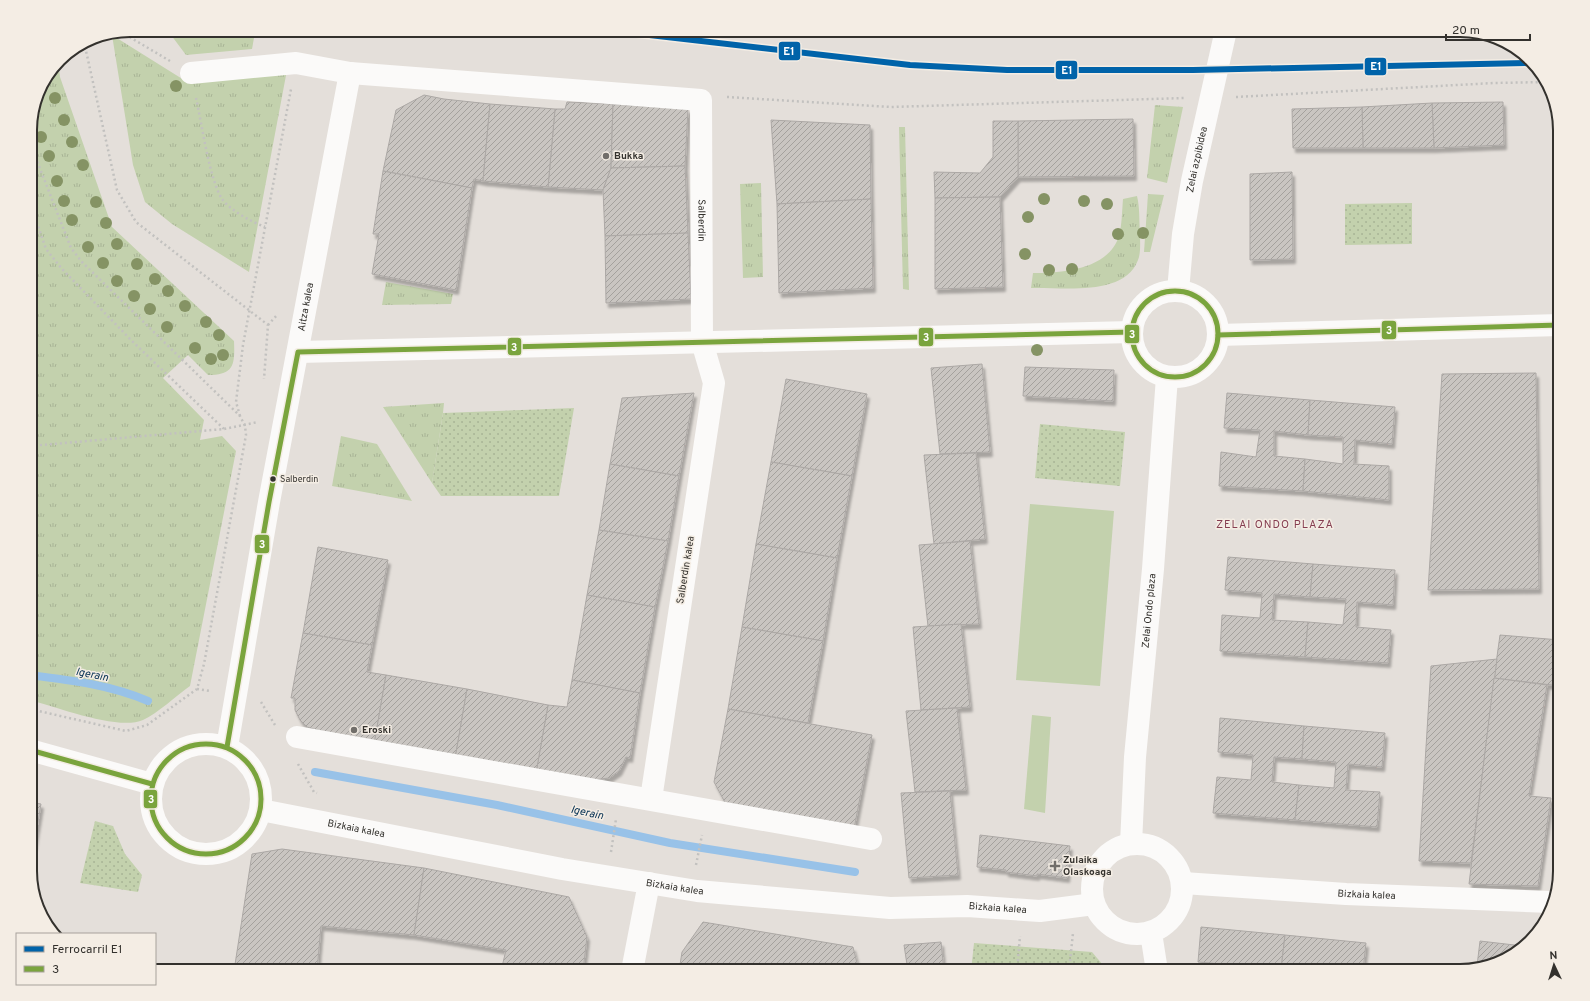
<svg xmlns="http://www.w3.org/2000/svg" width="1590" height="1001" viewBox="0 0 1590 1001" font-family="Overpass,sans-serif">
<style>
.grass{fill:url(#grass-tufts)}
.park{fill:url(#park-dots)}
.pitch{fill:#c3d1ad}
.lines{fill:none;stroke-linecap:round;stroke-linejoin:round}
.stream{stroke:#98c2e8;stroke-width:8}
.building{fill:url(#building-hatch);stroke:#aca8a5;filter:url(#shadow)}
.path{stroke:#c2c1bf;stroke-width:2.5;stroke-dasharray:2 3;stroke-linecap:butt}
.street{stroke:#fbfaf9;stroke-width:22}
.bus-1-casing{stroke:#f4ede4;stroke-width:8}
.bus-1{stroke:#7aa43d;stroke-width:5}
.rail-1-casing{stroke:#f4ede4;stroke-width:9}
.rail-1{stroke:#0063a9;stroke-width:6}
.tree{fill:#859364}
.poi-dot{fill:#716e6a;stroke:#f4ede4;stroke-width:1.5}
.bus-dot{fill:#33312d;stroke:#f4ede4;stroke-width:1.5}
.labels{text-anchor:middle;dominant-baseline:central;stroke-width:3;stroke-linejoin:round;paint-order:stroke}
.bus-label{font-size:9px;fill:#33312d;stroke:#f4ede4;text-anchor:start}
.poi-label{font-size:10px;font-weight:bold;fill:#33312d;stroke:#f4ede4;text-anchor:start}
.street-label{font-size:10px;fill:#33312d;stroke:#f4ede4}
.neighbourhood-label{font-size:11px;letter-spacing:1px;fill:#853d50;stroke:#f4ede4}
.water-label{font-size:11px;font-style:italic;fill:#002d50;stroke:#f4ede4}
.rim{fill:none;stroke:#33312d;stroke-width:2}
.line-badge{stroke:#f4ede4;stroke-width:1.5}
.badge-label{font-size:11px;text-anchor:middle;font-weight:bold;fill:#fff}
</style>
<defs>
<pattern id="grass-tufts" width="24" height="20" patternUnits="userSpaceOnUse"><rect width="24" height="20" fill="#c3d1ad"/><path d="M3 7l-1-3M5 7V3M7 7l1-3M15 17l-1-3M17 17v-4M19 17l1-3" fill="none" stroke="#a8b495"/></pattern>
<pattern id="park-dots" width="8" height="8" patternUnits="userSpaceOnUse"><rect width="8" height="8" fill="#c3d1ad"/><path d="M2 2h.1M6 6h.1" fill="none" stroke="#a8b495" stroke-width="1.8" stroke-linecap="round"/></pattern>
<pattern id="building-hatch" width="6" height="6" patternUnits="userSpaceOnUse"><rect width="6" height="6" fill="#c9c5c1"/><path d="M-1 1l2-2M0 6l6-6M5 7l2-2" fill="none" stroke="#a4a19d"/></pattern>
<filter id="shadow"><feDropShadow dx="2.5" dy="4.5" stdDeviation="1" flood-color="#0004"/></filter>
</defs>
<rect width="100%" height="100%" fill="#e4dfda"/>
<!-- grass -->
<g class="grass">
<polygon points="1290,30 1460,30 1476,35 1317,38 1295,34"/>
<polygon points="112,35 184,80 287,70 249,272 172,224 145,202 133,165"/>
<polygon points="171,35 254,38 252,49 186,55"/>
<path d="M58,61L60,77L112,227L234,341C235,365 234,375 208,375L188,355L163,378L204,420L200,440L222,436L236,451L190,686C176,696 158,713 143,720C118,731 57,707 30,700V123L38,91Z"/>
<polygon points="1155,105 1183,107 1167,183 1147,178"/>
<polygon points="899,127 905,127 909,290 903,289"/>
<polygon points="761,183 763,277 743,278 740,184"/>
<polygon points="1148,194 1164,195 1150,252 1144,252"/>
<path d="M1137,196C1140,208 1139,221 1140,233C1140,241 1141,253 1138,260C1124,297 1063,287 1031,288L1033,273C1062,273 1108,270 1119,236C1122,225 1122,211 1123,199Z"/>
<polygon points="386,282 453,294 451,304 382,305"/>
<polygon points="444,403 443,413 432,483 383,407"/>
<polygon points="341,436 377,444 412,501 332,486"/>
</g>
<!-- park -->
<g class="park">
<polygon points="1412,203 1412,244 1345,245 1345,204"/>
<polygon points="574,408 559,496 441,496 432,483 443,413"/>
<polygon points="1040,424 1125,432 1120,486 1035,478"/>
<polygon points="95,821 113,826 125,854 142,875 138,892 80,883"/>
<polygon points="974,943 1092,952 1108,971 971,971"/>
</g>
<!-- pitch -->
<g class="pitch">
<polygon points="1030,504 1114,511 1100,686 1016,680"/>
<polygon points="1032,715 1051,717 1045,813 1024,809"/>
</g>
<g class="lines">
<!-- stream -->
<g class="stream">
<path d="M30,675C70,680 111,685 148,701"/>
<polyline points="315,772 497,805 670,843 855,872"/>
</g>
</g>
<!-- building -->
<g class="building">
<polygon points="424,95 444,99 490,104 483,181 474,179 472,188 383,171 396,110"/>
<polygon points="567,102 613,104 611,168 603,190 548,187 555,109 565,109"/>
<polygon points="1503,102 1504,145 1434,148 1432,103"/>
<polygon points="1432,103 1434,148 1363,148 1362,107"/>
<polygon points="490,104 555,109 548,187 483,181"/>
<polygon points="613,104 688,109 685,166 611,168"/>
<polygon points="1362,107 1363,148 1293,148 1292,109"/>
<polygon points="1133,119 1134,176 1018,177 1018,121"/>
<polygon points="771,120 870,125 871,199 777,204"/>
<polygon points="993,121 1018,121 1018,177 1000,197 935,198 934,172 980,173 993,157"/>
<polygon points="685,166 688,233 605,236 603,190 611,168"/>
<polygon points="383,171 472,188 456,290 372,274 379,234 373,234"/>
<polygon points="1292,172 1293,259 1250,260 1250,174"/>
<polygon points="1000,197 1003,287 935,289 935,198"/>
<polygon points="871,199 873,288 779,293 777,204"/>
<polygon points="688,233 691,299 606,303 605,236"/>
<polygon points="982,364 990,452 940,454 931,368"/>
<polygon points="1025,367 1114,370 1113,401 1023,396"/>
<polygon points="1536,373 1539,589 1428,590 1442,374"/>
<polygon points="786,379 867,394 852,476 771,462"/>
<polygon points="694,393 679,476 610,464 622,398"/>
<polygon points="1227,393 1310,400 1308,435 1274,431 1274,456 1305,459 1303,491 1219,486 1221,452 1256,457 1260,430 1224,428"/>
<polygon points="1310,400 1395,407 1392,444 1355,440 1354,464 1389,466 1389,500 1303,491 1305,459 1343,464 1343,437 1308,435"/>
<polygon points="976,453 985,539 934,544 924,455"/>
<polygon points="771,462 852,476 837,558 756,544"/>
<polygon points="610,464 679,476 668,541 599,530"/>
<polygon points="599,530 668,541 655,607 587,595"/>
<polygon points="970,541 979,624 928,626 919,545"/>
<polygon points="756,544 837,558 823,641 742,627"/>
<polygon points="318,547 388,560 372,645 303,633"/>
<polygon points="1228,557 1313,564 1310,597 1274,594 1272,620 1308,622 1305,657 1220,651 1222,615 1260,618 1262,593 1225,590"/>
<polygon points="1313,564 1395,570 1393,605 1357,602 1356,627 1391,630 1388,663 1305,657 1308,622 1343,625 1346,599 1310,597"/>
<polygon points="587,595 655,607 640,693 572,680"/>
<polygon points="961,624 970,707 921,710 913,627"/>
<polygon points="742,627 823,641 808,723 728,709"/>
<polygon points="303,633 372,645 367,672 386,675 374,745 317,730 307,727 300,720 295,710 295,698 291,698"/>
<polygon points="1500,635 1560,640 1560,686 1494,678"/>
<polygon points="1497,659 1471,863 1419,861 1431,666"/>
<polygon points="386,675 467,689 455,759 374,745"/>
<polygon points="1494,678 1547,685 1529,796 1551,798 1538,886 1469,884"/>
<polygon points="572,680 640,693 630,758 626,757 619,771 609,778 593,780 536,773 548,705 567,707"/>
<polygon points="467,689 548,705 536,773 455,759"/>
<polygon points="957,708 966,790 915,792 906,711"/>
<polygon points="728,709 872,735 854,829 728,808 714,782"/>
<polygon points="1220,718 1304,726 1302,759 1274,757 1272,782 1299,785 1295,820 1213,813 1217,777 1251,780 1253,755 1218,752"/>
<polygon points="1304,726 1385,733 1382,767 1348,764 1346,790 1380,792 1377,827 1295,820 1299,785 1334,788 1336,762 1302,759"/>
<polygon points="950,791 958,875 909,878 901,793"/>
<polygon points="30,802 41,804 34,846 30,845"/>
<polygon points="980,835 1070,846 1067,878 1037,874 1037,876 1006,872 1006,870 977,867"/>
<polygon points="282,849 424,868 414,935 321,926 317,971 234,971 252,854"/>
<polygon points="424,868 569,897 587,937 583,971 501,971 506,950 414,935"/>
<polygon points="703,922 853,947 859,971 679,971 682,952"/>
<polygon points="1201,927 1285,935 1281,970 1247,966 1247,971 1233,971 1233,965 1198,962"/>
<polygon points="1285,935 1366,943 1363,971 1281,970"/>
<polygon points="1480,941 1523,946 1510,958 1477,966"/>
<polygon points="941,942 944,971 908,971 904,945"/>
</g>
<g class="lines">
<!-- path -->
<g class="path">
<polyline points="1004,30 1199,32"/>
<polyline points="1252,31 1271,30"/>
<polyline points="121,32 170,61"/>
<polyline points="84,42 117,190 136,222 268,325 264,379"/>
<polyline points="727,97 891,107 1185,98"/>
<polyline points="1236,97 1494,83 1547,82"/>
<path d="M196,98C202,124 209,178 222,199C231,211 252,222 265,227"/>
<polyline points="30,143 71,248 82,262 240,416 245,426 246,435 204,664 197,689 147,725 126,731 30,709"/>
<polyline points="30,203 46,249 62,269 132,341 224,429"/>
<polyline points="268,325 277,315"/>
<polyline points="240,416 236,402 243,345 291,89"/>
<polyline points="30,446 224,429 258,422"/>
<polyline points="197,689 210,691"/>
<polyline points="261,702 275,725"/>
<polyline points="298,764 314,792 317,793"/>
<polyline points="611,852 616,819"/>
<polyline points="696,865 702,835"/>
<polyline points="1017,971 1020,936"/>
<polyline points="1069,971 1073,933"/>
</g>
<!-- street -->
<g class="street">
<path id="s1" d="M191,73L296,63L350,73L701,100L702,342L714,383L651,799"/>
<path id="s2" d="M1178,291L1183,234L1192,181L1226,30"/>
<circle cx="1175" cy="334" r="43"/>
<polyline points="1218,335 1560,325"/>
<polyline points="298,352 1132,332"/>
<polyline points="297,737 871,839"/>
<circle cx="206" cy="799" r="55"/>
<path id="s3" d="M227,747L269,502L350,73"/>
<polyline points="30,750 152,784"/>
<path id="s4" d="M261,810L562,869L697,891L890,908L967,906L1040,911L1094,904"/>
<circle cx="1137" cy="889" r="45"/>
<path id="s5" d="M1131,844L1135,757L1153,569L1167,377"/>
<path id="s6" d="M1183,883L1346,894L1551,902"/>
<polyline points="1151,933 1157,971"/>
<polyline points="632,971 649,883"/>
</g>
<defs>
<g id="bus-1">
<circle cx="1175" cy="334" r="43"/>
<polyline points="1218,335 1560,325"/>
<circle cx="206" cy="799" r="55"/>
<polyline points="227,747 269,502 298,352 1132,332"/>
<polyline points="30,750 152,784"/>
</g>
</defs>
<!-- bus-1 casing -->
<use href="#bus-1" class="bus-1-casing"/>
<!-- bus-1 -->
<use href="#bus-1" class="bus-1"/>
<defs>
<polyline id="rail-1" points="606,30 910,65 1007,70 1193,70 1530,63"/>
</defs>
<!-- rail-1 casing -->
<use href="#rail-1" class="rail-1-casing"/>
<!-- rail-1 -->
<use href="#rail-1" class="rail-1"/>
</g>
<!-- trees -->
<g class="tree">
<circle cx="176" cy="86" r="6"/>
<circle cx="55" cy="98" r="6"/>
<circle cx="64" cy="120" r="6"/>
<circle cx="41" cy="137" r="6"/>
<circle cx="72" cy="142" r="6"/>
<circle cx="49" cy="156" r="6"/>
<circle cx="83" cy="165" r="6"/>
<circle cx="57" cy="181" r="6"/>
<circle cx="1044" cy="199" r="6"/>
<circle cx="64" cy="201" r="6"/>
<circle cx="1084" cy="201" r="6"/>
<circle cx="96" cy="202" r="6"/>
<circle cx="1107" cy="204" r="6"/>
<circle cx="1028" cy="217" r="6"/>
<circle cx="72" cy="220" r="6"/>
<circle cx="106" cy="223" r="6"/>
<circle cx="1143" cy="233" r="6"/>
<circle cx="1118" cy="234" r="6"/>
<circle cx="117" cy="244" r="6"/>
<circle cx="88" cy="247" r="6"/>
<circle cx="1025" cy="254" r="6"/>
<circle cx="103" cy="263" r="6"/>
<circle cx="137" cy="264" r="6"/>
<circle cx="1072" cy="269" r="6"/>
<circle cx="1049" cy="270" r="6"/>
<circle cx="155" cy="279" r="6"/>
<circle cx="117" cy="281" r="6"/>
<circle cx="168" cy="291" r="6"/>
<circle cx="134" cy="296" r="6"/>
<circle cx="185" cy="306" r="6"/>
<circle cx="150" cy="309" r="6"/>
<circle cx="206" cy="322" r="6"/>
<circle cx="167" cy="327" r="6"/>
<circle cx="219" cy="335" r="6"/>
<circle cx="195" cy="348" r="6"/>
<circle cx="1037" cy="350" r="6"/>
<circle cx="223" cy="355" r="6"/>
<circle cx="211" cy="359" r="6"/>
</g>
<!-- markers -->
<g class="poi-dot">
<circle cx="606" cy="156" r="4"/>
<circle cx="354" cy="730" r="4"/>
<path d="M1053 860h4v4h4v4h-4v4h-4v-4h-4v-4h4z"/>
</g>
<circle class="bus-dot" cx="273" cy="479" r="3.5"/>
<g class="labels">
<!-- bus labels -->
<g class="bus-label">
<text x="280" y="479">Salberdin</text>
</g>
<!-- poi labels -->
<g class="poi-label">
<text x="614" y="156">Bukka</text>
<text x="362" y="730">Eroski</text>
<text x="1063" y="860">Zulaika<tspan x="1063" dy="12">Olaskoaga</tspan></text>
</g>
<!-- street labels -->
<g class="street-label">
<text stroke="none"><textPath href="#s2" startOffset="133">Zelai azpibidea</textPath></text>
<text stroke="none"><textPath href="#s1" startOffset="633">Salberdin</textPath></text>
<text stroke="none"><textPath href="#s3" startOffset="447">Aitza kalea</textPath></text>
<text transform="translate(686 570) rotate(-81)">Salberdin kalea</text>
<text stroke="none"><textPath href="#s5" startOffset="234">Zelai Ondo plaza</textPath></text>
<text stroke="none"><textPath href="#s4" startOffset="97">Bizkaia kalea</textPath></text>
<text stroke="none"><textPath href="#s4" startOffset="421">Bizkaia kalea</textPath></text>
<text stroke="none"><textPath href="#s6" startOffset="184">Bizkaia kalea</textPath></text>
<text stroke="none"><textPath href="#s4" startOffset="745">Bizkaia kalea</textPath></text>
</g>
<!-- neighbourhood labels -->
<g class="neighbourhood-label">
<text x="1275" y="525">ZELAI ONDO PLAZA</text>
</g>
<!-- water labels -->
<g class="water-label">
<text transform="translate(92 675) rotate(11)">Igerain</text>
<text transform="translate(587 813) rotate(12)">Igerain</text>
</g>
</g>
<!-- crop -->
<path d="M0 0H1590V1001H0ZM130 37H1460A93 93 0 0 1 1553 130V871A93 93 0 0 1 1460 964H130A93 93 0 0 1 37 871V130A93 93 0 0 1 130 37Z" fill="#f4ede4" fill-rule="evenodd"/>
<path class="rim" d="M130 37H1460A93 93 0 0 1 1553 130V871A93 93 0 0 1 1460 964H130A93 93 0 0 1 37 871V130A93 93 0 0 1 130 37Z"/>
<g class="line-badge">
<rect x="778" y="41" width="23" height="20" rx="4" fill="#0063a9"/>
<rect x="1364" y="57" width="23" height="19" rx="4" fill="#0063a9"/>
<rect x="1055" y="60" width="23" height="20" rx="4" fill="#0063a9"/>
<rect x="1381" y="320" width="16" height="20" rx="4" fill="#7aa43d"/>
<rect x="1124" y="324" width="16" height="20" rx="4" fill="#7aa43d"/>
<rect x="918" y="327" width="16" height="20" rx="4" fill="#7aa43d"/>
<rect x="507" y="337" width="15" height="19" rx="4" fill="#7aa43d"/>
<rect x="254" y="534" width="16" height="20" rx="4" fill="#7aa43d"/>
<rect x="143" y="789" width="15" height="20" rx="4" fill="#7aa43d"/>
</g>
<g class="badge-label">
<text x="789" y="55">E1</text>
<text x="1376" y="70">E1</text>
<text x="1067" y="74">E1</text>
<text x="1389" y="334">3</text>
<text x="1132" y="338">3</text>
<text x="926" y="341">3</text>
<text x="514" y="351">3</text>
<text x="262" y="548">3</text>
<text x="151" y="803">3</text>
</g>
<!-- legend -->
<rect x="16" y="933" width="140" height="52" fill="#f4ede4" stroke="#a7a29b"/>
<rect x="24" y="946" width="20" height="6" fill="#0063a9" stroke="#a7a29b"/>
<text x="52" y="953" font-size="12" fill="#33312d">Ferrocarril E1</text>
<rect x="24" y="966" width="20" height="6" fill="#7aa43d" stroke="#a7a29b"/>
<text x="52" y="973" font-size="12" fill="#33312d">3</text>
<!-- north arrow -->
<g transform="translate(1554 965) rotate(356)" stroke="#f4ede4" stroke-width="3" paint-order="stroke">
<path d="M0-3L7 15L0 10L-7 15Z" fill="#33312d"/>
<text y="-6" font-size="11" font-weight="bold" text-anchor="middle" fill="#33312d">N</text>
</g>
<!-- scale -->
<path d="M1446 34v6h84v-6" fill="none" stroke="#33312d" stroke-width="2"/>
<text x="1452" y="34" font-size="12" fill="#33312d" stroke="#f4ede4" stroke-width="3" paint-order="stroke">20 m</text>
</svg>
